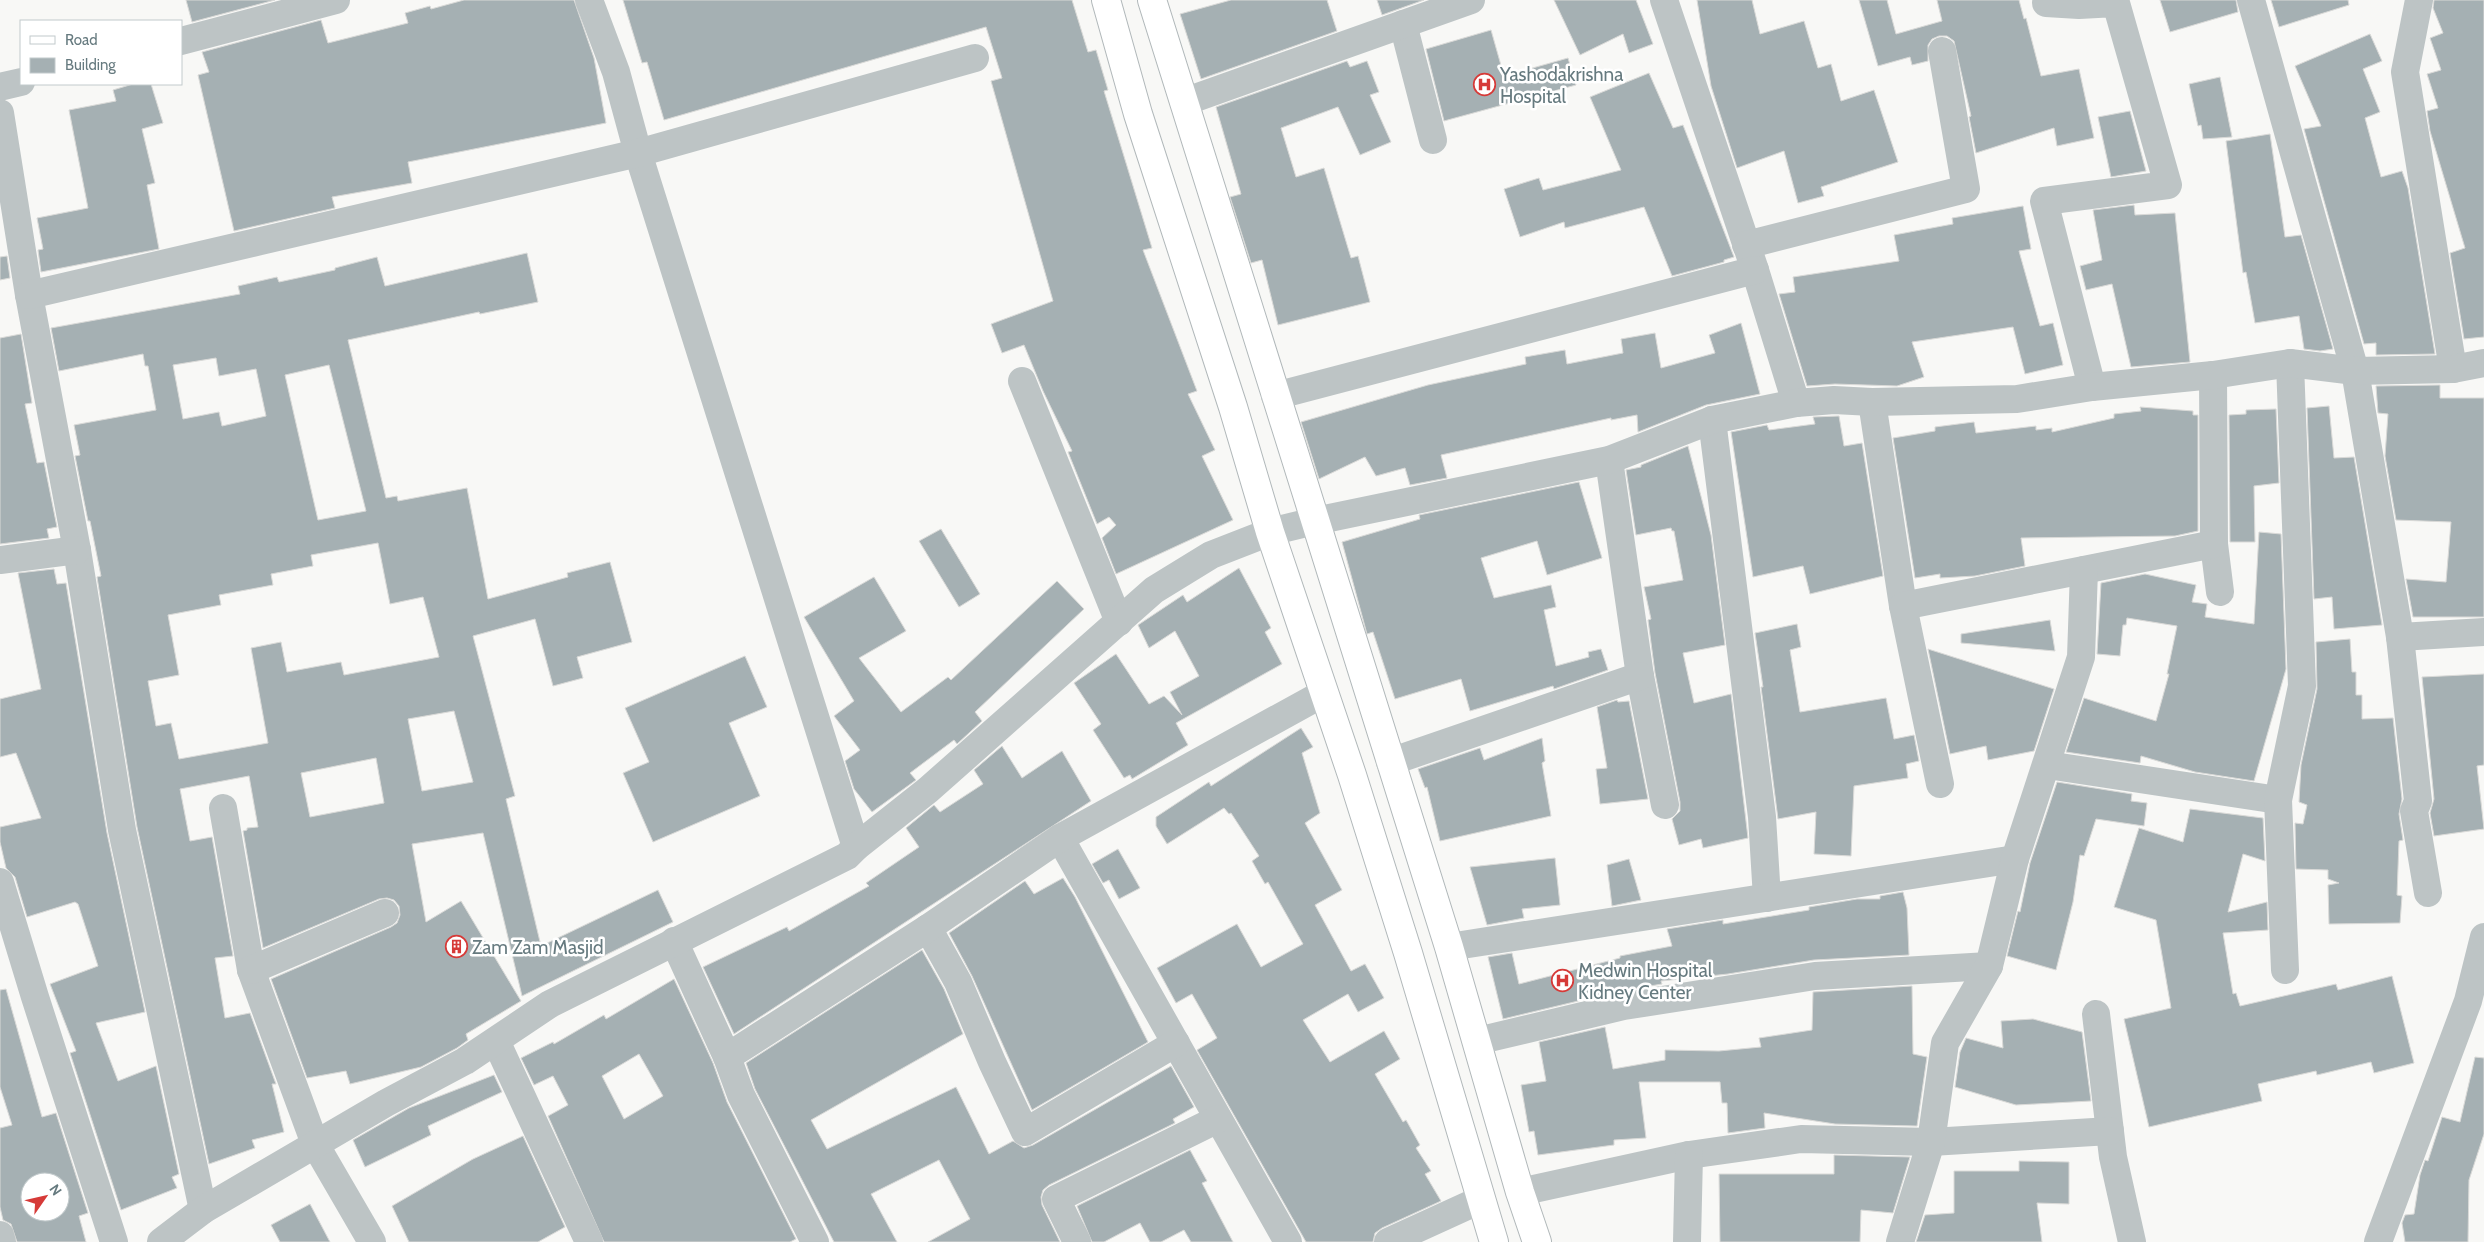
<svg xmlns="http://www.w3.org/2000/svg" width="2484" height="1242" viewBox="0 0 2484 1242" font-family="Cabin,sans-serif">
<style>
.building{fill:#a5b0b3;stroke:#dadad8;fill-rule:evenodd}
.lines{fill:none;stroke-linecap:round;stroke-linejoin:round}
.major-casing{stroke:#b1b8ba;stroke-width:30}
.minor{stroke:#bdc4c5;stroke-width:28}
.major{stroke:#fff;stroke-width:28}
.labels{text-anchor:middle;dominant-baseline:central;stroke-width:5;stroke-linejoin:round;paint-order:stroke}
.poi-label{font-size:19px;fill:#667a7f;stroke:#fff;text-anchor:start}
</style>
<rect width="100%" height="100%" fill="#f8f8f6"/>
<!-- building -->
<g class="building">
<polygon points="186,0 275,0 192,22"/>
<polygon points="464,0 574,0 594,58 606,123 408,162 412,183 332,197 335,208 234,231 198,75 209,72 202,52 321,20 328,43 408,23 405,13 430,6 431,9"/>
<polygon points="623,0 1072,0 1088,52 1096,50 1108,90 1104,91 1152,248 1143,250 1197,391 1188,394 1215,450 1202,456 1233,520 1116,574 1102,538 1116,525 1109,517 1097,524 1068,452 1072,451 1043,391 1024,345 1002,353 991,324 1053,301 991,81 1002,78 986,27 664,120 647,62 642,63"/>
<polygon points="1231,0 1327,0 1337,31 1201,79 1180,14"/>
<polygon points="1377,0 1424,0 1382,15"/>
<polygon points="1554,0 1636,0 1653,44 1629,53 1623,34 1580,55"/>
<polygon points="1697,0 1752,0 1760,34 1804,21 1818,68 1831,64 1841,101 1874,90 1898,162 1821,187 1824,196 1798,203 1784,151 1737,168 1711,86"/>
<polygon points="1859,0 1887,0 1896,34 1942,21 1937,0 2019,0 2024,19 2026,18 2041,76 2079,69 2094,138 2057,146 2054,128 1976,153 1969,117 1971,116 1954,41 1947,36 1939,36 1932,39 1928,45 1928,61 1912,65 1910,57 1878,66"/>
<polygon points="2160,0 2236,0 2238,12 2170,32"/>
<polygon points="2271,0 2348,0 2349,5 2279,27"/>
<polygon points="2434,0 2484,0 2484,337 2464,339 2450,253 2465,248 2430,131 2427,111 2438,108 2427,74 2441,70 2430,38 2443,33 2433,8"/>
<polygon points="1491,30 1504,76 1568,58 1576,85 1444,121 1426,49"/>
<polygon points="2370,34 2382,61 2363,69 2380,112 2365,118 2381,177 2402,171 2408,188 2435,354 2376,355 2376,343 2364,344 2304,129 2321,126 2295,66"/>
<polygon points="1347,61 1350,67 1367,61 1379,92 1370,95 1391,142 1360,155 1338,107 1281,128 1296,177 1324,168 1351,258 1358,256 1370,302 1278,325 1262,260 1251,263 1230,197 1241,194 1216,107"/>
<polygon points="1649,73 1673,128 1683,125 1734,257 1724,260 1724,262 1672,276 1644,207 1565,228 1564,222 1520,237 1504,189 1539,178 1543,190 1621,170 1590,97"/>
<polygon points="2220,77 2232,137 2203,139 2201,125 2198,126 2189,84"/>
<polygon points="133,84 151,84 163,123 142,129 155,183 147,185 159,249 41,272 38,250 43,249 37,218 88,208 69,110 116,101 113,90"/>
<polygon points="2130,111 2146,171 2111,177 2098,117"/>
<polygon points="2270,134 2285,237 2301,235 2333,349 2320,351 2304,349 2299,316 2255,323 2246,272 2243,273 2226,141"/>
<polygon points="2134,205 2135,215 2175,213 2190,362 2131,367 2112,284 2086,290 2080,266 2102,260 2093,210"/>
<polygon points="2023,206 2031,249 2019,251 2040,326 2053,323 2063,365 2025,374 2013,327 1912,342 1924,377 1897,386 1835,384 1807,386 1779,294 1795,292 1793,277 1899,261 1894,235 1953,224 1952,218"/>
<path d="M527,253L538,302L480,314L479,312L348,340L386,498L397,496L398,501L467,488L488,599L568,577L567,573L610,562L632,642L577,657L583,678L553,686L535,619L473,636L515,796L506,799L541,946L658,890L673,922L522,996L483,833L412,844L426,922L461,901L521,1001L466,1034L468,1040L457,1048L421,1067L350,1084L346,1071L307,1078L271,979L391,927L397,923L400,915L399,906L394,900L387,898L379,899L263,948L243,831L247,830V828L258,827L249,776L180,789L190,841L212,837L233,956L215,958L225,1018L250,1013L276,1084H272L284,1132L252,1140L255,1148L209,1164L137,827L97,577L101,576L90,521H88L75,456L80,455L74,425L156,410L148,366H145L143,354L59,371L51,328L240,294L238,286L277,277L279,282L335,270V268L377,257L385,286ZM216,358L219,376L256,369L266,416L222,426L219,412L183,419L173,365ZM329,365L366,511L318,520L285,375ZM378,543L390,604L423,597L439,657L344,675L341,662L287,672L281,642L251,648L268,743L179,759L171,723L156,726L148,681L179,675L168,615L221,605L219,595L273,585L271,574L313,566L311,555ZM454,711L473,782L422,791L408,719ZM376,758L384,803L310,817L301,773Z"/>
<polygon points="7,256 10,278 0,280 0,257"/>
<polygon points="1741,323 1760,394 1706,405 1638,432 1637,415 1611,420 1611,418 1441,455 1447,478 1410,485 1405,468 1376,476 1365,457 1319,479 1301,422 1428,385 1526,364 1525,357 1565,350 1567,364 1623,353 1621,339 1655,333 1661,368 1715,353 1709,335"/>
<polygon points="21,334 32,403 25,404 37,463 44,462 57,527 47,529 49,538 0,544 0,338"/>
<polygon points="2440,385 2440,398 2484,398 2484,617 2413,617 2406,579 2446,582 2451,522 2396,520 2385,456 2388,414 2378,413 2376,386"/>
<polygon points="2329,406 2334,458 2354,457 2382,625 2334,629 2332,597 2314,599 2307,408"/>
<polygon points="2140,407 2193,411 2193,415 2198,415 2198,531 2175,536 2021,538 2025,566 1975,576 1940,578 1940,574 1915,578 1893,438 1935,431 1935,427 1974,422 1976,433 2036,426 2036,430 2052,428 2052,432 2114,418 2114,414 2141,411"/>
<polygon points="2276,409 2279,483 2254,486 2255,542 2230,542 2229,415 2246,414 2246,410"/>
<polygon points="1839,416 1844,446 1862,443 1883,576 1810,594 1803,566 1753,577 1731,432 1767,425 1769,430 1815,424 1813,417"/>
<polygon points="1688,446 1711,535 1725,645 1683,653 1694,703 1731,694 1748,838 1703,848 1701,839 1679,845 1672,819 1680,811 1680,802 1655,673 1648,620 1651,619 1644,587 1683,580 1674,531 1672,531 1671,528 1636,535 1626,470 1641,467 1641,465"/>
<polygon points="1579,482 1602,558 1547,575 1537,541 1481,558 1494,598 1551,585 1556,607 1544,610 1556,666 1589,657 1588,652 1601,649 1608,670 1554,689 1553,686 1470,711 1461,679 1395,699 1373,632 1367,634 1342,542 1420,519 1419,515"/>
<polygon points="941,529 980,594 959,607 919,541"/>
<polygon points="2259,532 2281,534 2286,669 2254,781 2195,772 2141,756 2140,763 2066,752 2084,698 2156,721 2169,674 2167,674 2177,626 2127,618 2126,625 2123,625 2120,656 2097,654 2101,583 2145,574 2196,585 2192,602 2207,604 2205,617 2254,624"/>
<polygon points="1239,568 1271,628 1265,632 1282,664 1176,723 1188,745 1132,779 1130,775 1124,778 1093,730 1101,724 1074,683 1116,654 1149,704 1164,696 1182,715 1170,692 1199,676 1175,631 1149,648 1138,625 1183,595 1187,602"/>
<polygon points="54,569 57,584 66,583 107,833 145,1012 96,1023 118,1081 156,1066 179,1174 172,1177 177,1188 121,1210 70,1053 76,1051 50,984 98,966 78,904 75,902 27,917 15,877 6,868 0,842 0,827 41,818 16,753 0,757 0,699 41,689 18,573"/>
<polygon points="874,577 906,631 859,658 901,712 948,677 951,680 1057,581 1084,609 975,712 982,721 957,744 954,740 910,773 916,780 872,812 854,789 845,761 860,750 834,716 854,701 804,617"/>
<polygon points="2050,620 2055,651 1961,643 1961,634"/>
<polygon points="1797,624 1801,647 1790,650 1800,712 1886,698 1894,739 1914,735 1919,761 1906,764 1908,778 1854,786 1851,856 1814,854 1816,812 1778,819 1761,687 1763,687 1755,633"/>
<polygon points="2350,639 2352,672 2356,672 2356,695 2362,695 2362,719 2393,718 2402,799 2399,814 2403,840 2399,841 2397,895 2402,896 2400,923 2329,924 2328,885 2339,883 2328,879 2328,870 2296,869 2295,823 2303,824 2307,805 2299,802 2301,765 2317,689 2316,642"/>
<polygon points="1928,649 2054,689 2034,751 1988,760 1986,746 1950,754"/>
<polygon points="745,656 767,707 729,723 760,796 653,842 623,773 649,762 625,708"/>
<polygon points="2484,674 2484,765 2477,766 2484,829 2434,836 2430,813 2434,799 2422,677"/>
<polygon points="1617,700 1618,702 1629,701 1648,799 1600,804 1596,769 1607,768 1597,707"/>
<polygon points="1301,728 1313,747 1302,753 1320,813 1305,823 1342,890 1315,905 1351,971 1365,964 1384,998 1358,1012 1348,994 1303,1020 1330,1062 1384,1031 1400,1059 1375,1074 1403,1122 1406,1120 1420,1145 1416,1148 1431,1171 1425,1174 1441,1201 1382,1228 1375,1233 1373,1242 1306,1242 1197,1050 1217,1038 1192,994 1176,1003 1157,968 1237,924 1261,967 1303,944 1268,882 1265,884 1252,861 1259,856 1231,813 1229,814 1224,808 1167,844 1156,826 1156,817 1209,782 1211,786"/>
<polygon points="1542,738 1545,761 1542,763 1551,816 1440,841 1427,787 1425,788 1418,769 1480,748 1484,760"/>
<polygon points="1002,746 1022,778 1062,751 1091,801 734,1034 703,967 787,927 789,931 869,886 866,883 919,847 906,828 934,805 940,812 983,784 974,770"/>
<polygon points="2057,782 2132,794 2131,801 2147,803 2144,826 2096,819 2084,856 2080,855 2073,902 2056,970 2007,956 2018,911 2020,912 2030,863"/>
<polygon points="2190,809 2263,818 2265,861 2243,854 2228,912 2267,902 2268,930 2223,933 2233,994 2236,993 2240,1006 2336,984 2338,990 2392,976 2414,1063 2374,1073 2371,1062 2317,1075 2316,1071 2258,1084 2262,1101 2149,1127 2124,1019 2171,1008 2156,920 2114,907 2139,828 2183,842"/>
<polygon points="1118,849 1140,888 1119,899 1109,880 1103,883 1092,864"/>
<polygon points="1555,858 1560,905 1522,909 1524,918 1487,925 1470,867"/>
<polygon points="1629,859 1641,900 1612,906 1607,865"/>
<polygon points="1063,878 1075,897 1148,1042 1032,1110 972,976 949,933 1025,881 1034,894"/>
<polygon points="1903,892 1907,908 1909,955 1814,960 1728,974 1661,981 1662,984 1620,991 1503,1019 1488,957 1512,953 1519,984 1620,958 1620,956 1672,946 1667,929 1723,920 1723,924 1809,910 1809,907 1857,899 1880,899 1880,896"/>
<polygon points="922,950 944,989 963,1034 811,1120 827,1149 956,1087 989,1154 1013,1141 1024,1148 1033,1145 1171,1066 1194,1107 1173,1119 1175,1123 1049,1185 1043,1190 1041,1197 1042,1205 1060,1242 928,1242 970,1219 939,1160 871,1194 897,1242 834,1242 755,1089 746,1063"/>
<path d="M674,979L713,1063L727,1102L796,1239L790,1242H604L548,1116L568,1105L553,1076L534,1085L521,1058L553,1042L554,1044L604,1015L606,1019ZM639,1054L663,1096L624,1119L602,1076Z"/>
<polygon points="1912,986 1913,1054 1927,1057 1917,1126 1835,1124 1764,1113 1765,1128 1728,1133 1727,1103 1722,1103 1720,1082 1639,1082 1646,1138 1614,1140 1614,1145 1538,1155 1534,1131 1529,1132 1521,1085 1546,1081 1539,1042 1605,1027 1613,1069 1665,1060 1665,1050 1719,1051 1761,1047 1759,1038 1812,1030 1813,992"/>
<path d="M6,989L42,1117L56,1113L88,1213L79,1216L86,1242H17L11,1224L3,1220L0,1207V1128L12,1125L0,1087V990ZM30,1182H60V1212H30Z"/>
<polygon points="2033,1019 2082,1032 2091,1101 2016,1105 1955,1087 1960,1052 1966,1038 2003,1048 2001,1021"/>
<polygon points="2475,1057 2484,1058 2484,1134 2469,1180 2468,1242 2405,1242 2402,1223 2405,1215 2414,1214 2420,1175 2425,1160 2428,1161 2442,1117 2460,1122"/>
<polygon points="494,1075 502,1092 428,1126 431,1135 365,1167 353,1140 409,1108"/>
<polygon points="523,1136 565,1227 538,1242 409,1242 392,1206 473,1159"/>
<polygon points="1190,1150 1207,1181 1202,1183 1233,1242 1191,1242 1184,1230 1161,1242 1150,1242 1140,1223 1104,1242 1092,1242 1077,1206"/>
<polygon points="1834,1155 1910,1157 1893,1213 1861,1210 1860,1242 1720,1242 1719,1174 1834,1174"/>
<polygon points="2019,1161 2069,1162 2069,1204 2037,1203 2042,1242 1916,1242 1925,1215 1954,1213 1954,1171 2019,1171"/>
<polygon points="310,1204 330,1242 280,1242 271,1225"/>
</g>
<g class="lines">
<defs>
<g id="major">
<polyline points="1106,0 1138,114 1233,407 1270,532 1352,775 1408,953 1494,1242"/>
<polyline points="1152,0 1449,947 1520,1192 1537,1242"/>
</g>
</defs>
<!-- major casing -->
<use href="#major" class="major-casing"/>
<!-- minor -->
<g class="minor">
<polyline points="589,0 616,72 638,153 856,847"/>
<polyline points="1664,0 1755,270 1796,403"/>
<polyline points="2251,0 2355,371 2400,637 2418,801 2414,811 2428,893"/>
<polyline points="2419,0 2405,72 2453,369"/>
<polyline points="2046,3 2079,5 2116,3 2168,185 2044,201 2092,387"/>
<polyline points="1403,24 1433,140"/>
<polyline points="181,41 336,0"/>
<polyline points="0,87 21,82"/>
<polyline points="1184,102 1471,0"/>
<polyline points="0,113 29,295 77,550 122,830 203,1210"/>
<polyline points="1746,245 1966,189 1942,51"/>
<polyline points="29,295 638,153 975,58"/>
<polyline points="2213,375 2214,544 2220,592"/>
<polyline points="1022,381 1119,622"/>
<polyline points="1275,396 1755,270"/>
<polyline points="1872,402 1903,606 1940,784"/>
<polyline points="1712,420 1762,817 1767,898"/>
<polyline points="1609,460 1640,676 1665,805"/>
<polyline points="0,560 77,550"/>
<polyline points="1903,606 2214,544"/>
<polyline points="2400,637 2484,632"/>
<polyline points="1390,762 1640,676"/>
<polyline points="2047,765 2278,800"/>
<polyline points="223,808 251,970 315,1144 372,1242"/>
<polyline points="1060,838 1288,1242"/>
<polyline points="0,882 35,997 114,1242"/>
<polyline points="928,928 958,982 992,1062 1025,1132 1176,1043"/>
<polyline points="674,941 727,1057 741,1095 815,1242"/>
<polyline points="1449,947 2015,859"/>
<polyline points="251,970 385,913"/>
<polyline points="2285,970 2278,800 2302,686 2290,363"/>
<polyline points="2096,1014 2113,1157 2132,1242"/>
<polyline points="496,1041 589,1242"/>
<polyline points="1477,1041 1624,1006 1815,976 1989,966"/>
<polyline points="727,1057 928,928 1060,838 1324,693"/>
<polyline points="1520,1192 1689,1155 1801,1139 1931,1142 2110,1131"/>
<polyline points="0,1235 2,1242"/>
<polyline points="161,1242 203,1210 386,1103 465,1061 550,1004 847,856 856,847 928,790 1154,590 1211,555 1270,532 1315,521 1609,460 1712,420 1796,403 1834,400 1872,402 2017,399 2092,387 2213,375 2290,363 2355,371 2453,369 2484,363"/>
<polyline points="1077,1242 1056,1199 1218,1119"/>
<polyline points="1388,1242 1480,1200"/>
<polyline points="1687,1242 1689,1155"/>
<polyline points="1900,1242 1931,1142 1945,1043 1989,966 2015,859 2081,657 2084,570"/>
<polyline points="2378,1242 2468,1001 2484,937"/>
</g>
<!-- major -->
<use href="#major" class="major"/>
</g>
<!-- icons -->
<defs>
<symbol id="hospital-ring" viewBox="-11 -11 22 22"><circle r="9.5" fill="#fff" stroke="#d63a38" stroke-width="1.5"/><path d="M-5-5h3v3.5h4V-5h3V5h-3V1.5h-4V5h-3Z" fill="#d63a38"/></symbol>
<symbol id="building-ring" viewBox="-11 -11 22 22"><circle r="9.5" fill="#fff" stroke="#d63a38" stroke-width="1.5"/><path d="M-4-6H4V6H1V3H-1V6H-4ZM-2.5-4.3h1.7v1.8h-1.7ZM.8-4.3h1.7v1.8H.8ZM-2.5-1h1.7V.8h-1.7ZM.8-1h1.7V.8H.8Z" fill="#d63a38"/></symbol>
</defs>
<g fill-rule="evenodd">
<use href="#hospital-ring" x="1472" y="72" width="25" height="25"/>
<use href="#building-ring" x="444" y="934" width="25" height="25"/>
<use href="#hospital-ring" x="1550" y="968" width="25" height="25"/>
</g>
<g class="labels">
<!-- poi labels -->
<g class="poi-label">
<text x="1500" y="74">Yashodakrishna<tspan x="1500" dy="22">Hospital</tspan></text>
<text x="472" y="947">Zam Zam Masjid</text>
<text x="1578" y="970">Medwin Hospital<tspan x="1578" dy="22">Kidney Center</tspan></text>
</g>
</g>
<!-- legend -->
<rect x="20" y="20" width="162" height="65" fill="#ffffff" stroke="#c2cacc"/>
<rect x="30" y="36" width="25" height="8" fill="#ffffff" stroke="#c2cacc"/>
<text x="65" y="45" font-size="15" fill="#667a7f">Road</text>
<rect x="30" y="58" width="25" height="15" fill="#a5b0b3" stroke="#c2cacc"/>
<text x="65" y="70" font-size="15" fill="#667a7f">Building</text>
<!-- north arrow -->
<g transform="translate(45 1197) rotate(56)"><circle r="24" fill="#ffffff" stroke="#c2cacc"/>
<path d="M0-4L9 19L0 12L-9 19Z" fill="#d63a38"/>
<text y="-8" font-size="14" font-weight="bold" text-anchor="middle" fill="#667a7f">N</text>
</g>
</svg>
